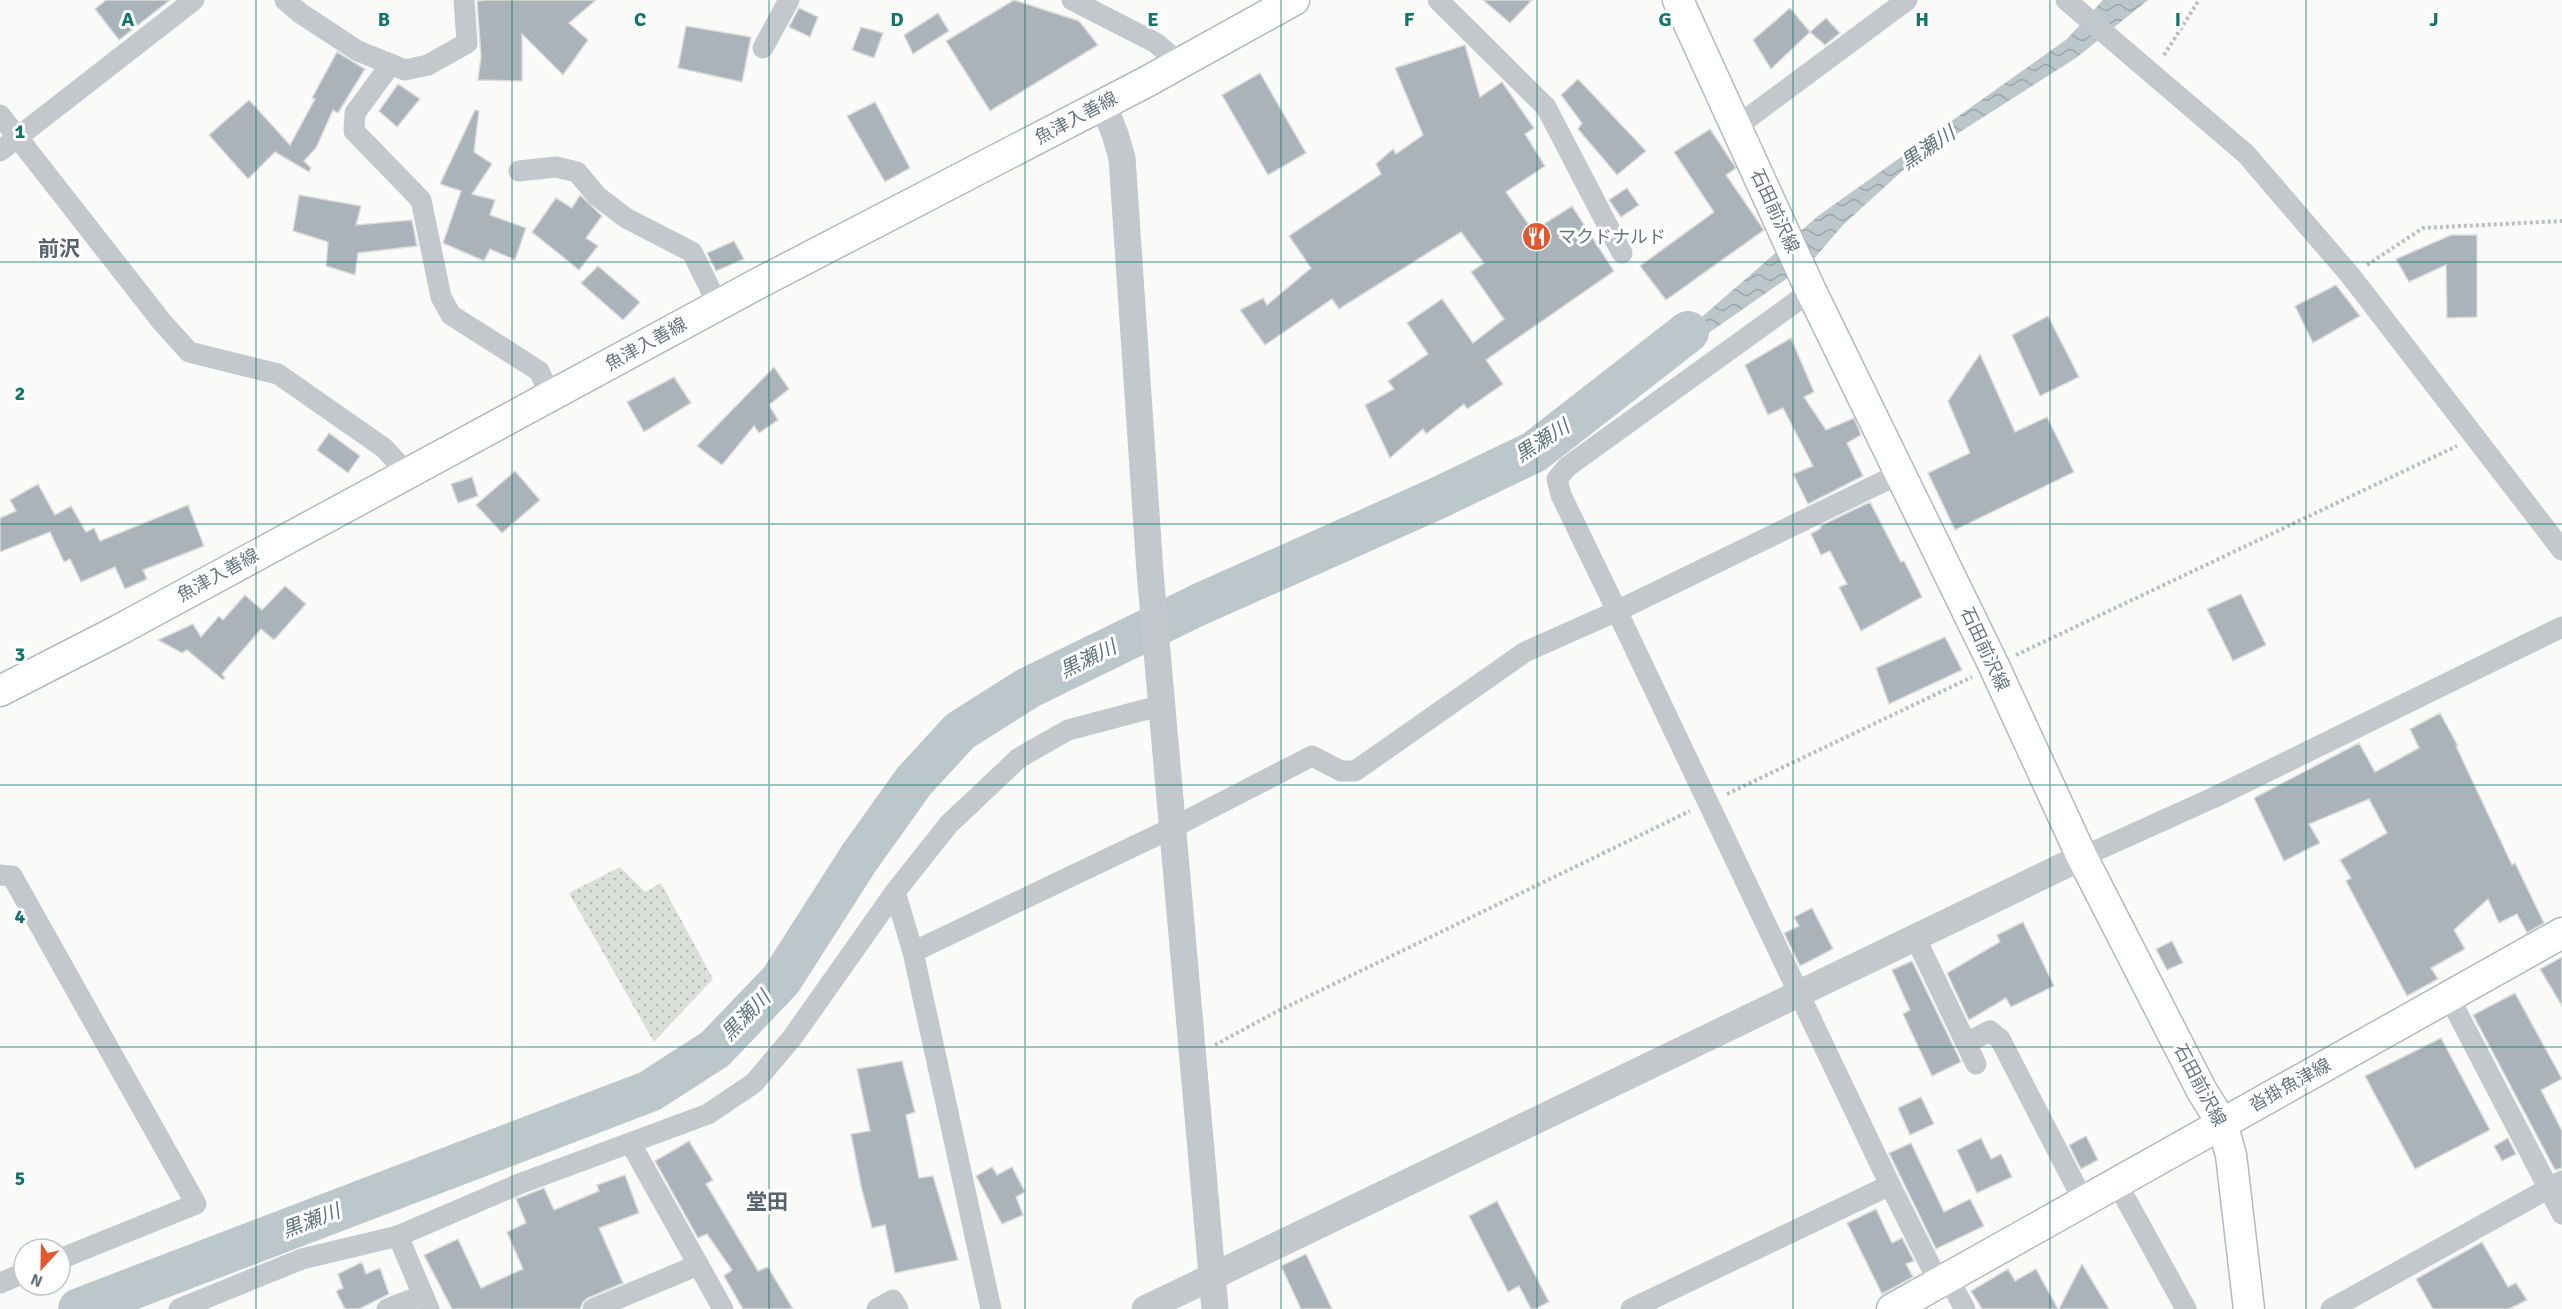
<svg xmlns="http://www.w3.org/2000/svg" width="2562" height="1309" viewBox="0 0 2562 1309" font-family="Signika,'Noto Sans JP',sans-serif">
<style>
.grass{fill:url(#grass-dots)}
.water{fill:url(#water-waves)}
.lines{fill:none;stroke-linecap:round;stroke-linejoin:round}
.river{stroke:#bbc7cb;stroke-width:42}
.building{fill:#aab3b9;stroke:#dcdcda;stroke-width:1.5}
.secondary-casing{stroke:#b3babf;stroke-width:33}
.path{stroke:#bbbfc2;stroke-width:4;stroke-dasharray:3 3;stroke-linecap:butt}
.minor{stroke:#c3c8cc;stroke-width:21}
.tertiary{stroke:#c3c8cc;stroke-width:27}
.secondary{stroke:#fff;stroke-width:30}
.grid{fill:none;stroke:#0f766e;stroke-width:1.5;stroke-opacity:0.55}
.labels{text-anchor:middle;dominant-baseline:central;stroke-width:6;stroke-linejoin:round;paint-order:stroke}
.street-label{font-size:18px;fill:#657683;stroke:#fff}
.poi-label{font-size:18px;fill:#657683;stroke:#fff;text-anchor:start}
.water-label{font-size:20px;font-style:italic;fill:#60757c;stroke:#fff}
.quarter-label{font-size:21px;font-weight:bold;fill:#57646e;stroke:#fff}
.grid-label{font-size:20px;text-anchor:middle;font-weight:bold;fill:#0f766e;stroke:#fff;stroke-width:6;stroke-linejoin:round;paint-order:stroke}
</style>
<defs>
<pattern id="grass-dots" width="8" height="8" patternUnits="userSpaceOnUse" patternTransform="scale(1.5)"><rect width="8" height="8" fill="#dadfd7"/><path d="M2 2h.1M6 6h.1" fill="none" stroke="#b4b9b4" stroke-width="1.8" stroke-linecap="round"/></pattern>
<pattern id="water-waves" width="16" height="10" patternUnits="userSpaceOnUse" patternTransform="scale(1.5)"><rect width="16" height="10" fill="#bbc7cb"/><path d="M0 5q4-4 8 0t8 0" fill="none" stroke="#9ca6aa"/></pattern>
</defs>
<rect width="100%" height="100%" fill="#fafaf8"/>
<!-- grass -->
<polygon class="grass" points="620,867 645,892 661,883 713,979 654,1042 569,893"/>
<!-- water -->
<polygon class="water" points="2103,0 2148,0 2076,58 1911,163 1843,225 1812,261 1581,422 1818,216 2067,39"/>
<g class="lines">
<!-- river -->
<polyline class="river" points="79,1309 650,1091 715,1049 781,980 859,858 914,781 960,731 1028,688 1198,605 1438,498 1534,452 1688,332"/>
</g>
<!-- building -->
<g class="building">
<polygon points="106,0 170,0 119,40 95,9"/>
<polygon points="487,0 596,0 569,23 588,40 563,75 522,34 522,81 478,80 481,56 477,1"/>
<polygon points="1014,0 1079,21 1098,45 990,111 946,41"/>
<polygon points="1483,0 1532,0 1510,23"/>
<polygon points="799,8 818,17 810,37 789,27"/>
<polygon points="1790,8 1810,32 1771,69 1753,40"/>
<polygon points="938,13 949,31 913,54 904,35"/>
<polygon points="1826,18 1840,33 1825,45 1810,32"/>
<polygon points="686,26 751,37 742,82 678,68"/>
<polygon points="861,27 883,33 874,58 852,50"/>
<polygon points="1465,45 1480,97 1502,82 1534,128 1525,134 1545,166 1506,192 1533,231 1572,206 1614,271 1486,360 1503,384 1467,409 1464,404 1426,434 1423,429 1390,458 1365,405 1394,389 1388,381 1428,354 1407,323 1442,299 1473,343 1504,319 1471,272 1484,263 1461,232 1339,309 1332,299 1265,345 1240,310 1263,298 1267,305 1311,268 1289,236 1381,174 1376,164 1393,149 1396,154 1423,135 1395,68"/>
<polygon points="337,52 365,69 338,113 333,110 316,148 304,161 311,168 309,172 275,152 248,179 209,135 249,100 290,145 315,99 312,98"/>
<polygon points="1260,73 1306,153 1268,175 1222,95"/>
<polygon points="1578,79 1646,151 1617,175 1578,129 1582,123 1561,95"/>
<polygon points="398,84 420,99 397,127 379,111"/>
<polygon points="875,102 910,168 885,182 847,116"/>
<polygon points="475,110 479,111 474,152 492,164 472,194 495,200 490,215 526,228 515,260 490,249 484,261 443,243 461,191 440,184"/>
<polygon points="1710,129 1736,168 1726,175 1764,230 1666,300 1640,266 1714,212 1674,152"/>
<polygon points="1627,188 1639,205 1621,217 1609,200"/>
<polygon points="299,195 361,206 356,225 412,220 417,246 358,253 355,275 326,266 328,242 293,231"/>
<polygon points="580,195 602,216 586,238 598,246 579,270 532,232 556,198 572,208"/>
<polygon points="2451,235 2477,235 2477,317 2447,318 2446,265 2409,282 2396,259"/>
<polygon points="734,241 744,259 716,271 707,253"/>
<polygon points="598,266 640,302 623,320 581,283"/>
<polygon points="2336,285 2360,316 2313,343 2295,306"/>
<polygon points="2048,316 2079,377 2040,396 2012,335"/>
<polygon points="1791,338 1814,392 1804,397 1826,430 1854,418 1861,435 1847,443 1863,476 1808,504 1793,474 1813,466 1783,408 1768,415 1745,365"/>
<polygon points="1980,354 2015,432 2047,417 2074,472 1955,530 1928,473 1970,453 1948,401"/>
<polygon points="774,367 789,389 769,405 778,420 759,433 754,426 722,465 697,446"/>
<polygon points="674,377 691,403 644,432 627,402"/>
<polygon points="329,433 360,456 348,473 317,450"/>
<polygon points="515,471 540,500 502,533 476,505"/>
<polygon points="472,477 478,496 458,503 451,484"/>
<polygon points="38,484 55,515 71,506 86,532 94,528 100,541 188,505 204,546 143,570 147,579 125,589 115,567 81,582 70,559 64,562 50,532 0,552 0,518 16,511 10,500"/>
<polygon points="1870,502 1901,562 1904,561 1922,597 1861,631 1839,587 1847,584 1830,551 1821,555 1811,534 1821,528 1820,526"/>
<polygon points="285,586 306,604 274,640 261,629 222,674 225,678 223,680 187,650 182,653 158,640 193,624 201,637 219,616 223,620 245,595 262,610"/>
<polygon points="2241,594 2266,645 2233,661 2207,609"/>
<polygon points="1945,637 1962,670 1889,704 1876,668"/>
<polygon points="2440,713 2458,746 2456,746 2512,865 2515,863 2544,923 2527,933 2517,914 2499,923 2488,899 2454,930 2465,949 2431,968 2438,979 2407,996 2346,881 2351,878 2340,860 2387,833 2369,799 2309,824 2320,843 2284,861 2254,798 2359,743 2375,772 2419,748 2410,729"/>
<polygon points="1812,908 1833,949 1800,966 1784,933 1799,926 1794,917"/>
<polygon points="2023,922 2054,986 2011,1007 2006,998 1969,1020 1947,973 2000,942 1997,935"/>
<polygon points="2172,941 2183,963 2167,970 2156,949"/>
<polygon points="2562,957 2562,1006 2540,969"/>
<polygon points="1912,961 1961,1062 1932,1076 1903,1014 1910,1010 1892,970"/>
<polygon points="2515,993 2562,1079 2541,1090 2562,1131 2562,1168 2555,1170 2473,1015"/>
<polygon points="2441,1038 2490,1130 2415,1169 2365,1076"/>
<polygon points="902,1061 915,1112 906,1115 919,1178 933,1176 958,1260 895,1273 885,1225 872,1228 861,1186 851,1134 870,1131 857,1069"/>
<polygon points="1921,1097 1934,1124 1910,1135 1898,1108"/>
<polygon points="2086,1136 2098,1160 2081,1169 2069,1145"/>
<polygon points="1981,1138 1991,1159 2001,1154 2012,1177 1977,1193 1957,1150"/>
<polygon points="2508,1138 2516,1154 2502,1161 2494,1146"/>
<polygon points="689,1141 713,1180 706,1184 758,1271 768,1267 793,1309 743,1309 724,1276 732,1270 707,1234 698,1238 655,1161"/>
<polygon points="1911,1143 1944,1212 1970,1199 1984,1226 1936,1249 1889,1153"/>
<polygon points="992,1167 997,1175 1012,1167 1025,1192 1016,1197 1023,1215 1002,1224 976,1176"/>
<polygon points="625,1175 639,1213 599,1228 623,1283 588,1298 583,1302 580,1309 452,1309 424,1255 458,1239 481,1288 523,1269 507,1232 526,1223 516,1199 544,1188 554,1210 599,1191 597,1185"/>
<polygon points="1497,1201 1549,1302 1535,1309 1531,1309 1519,1286 1508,1292 1469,1216"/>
<polygon points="1876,1209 1892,1243 1902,1238 1914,1261 1906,1264 1913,1277 1882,1294 1847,1223"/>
<polygon points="2482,1242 2508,1287 2516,1283 2527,1300 2509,1309 2433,1309 2416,1279"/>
<polygon points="1306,1254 1332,1309 1301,1309 1281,1266"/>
<polygon points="362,1262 366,1274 380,1268 389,1294 359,1309 345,1309 336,1291 343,1288 338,1274"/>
<polygon points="2082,1264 2109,1309 2059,1309"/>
<polygon points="2008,1269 2015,1281 2036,1269 2058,1309 1982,1309 1971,1291"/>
</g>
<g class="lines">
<defs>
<g id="secondary">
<polyline points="1678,0 1811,291 1994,666 2082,857 2202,1091 2222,1123 2231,1155 2249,1309"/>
<polyline points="0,691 117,631 759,283 1148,81 1294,0"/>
<polyline points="1892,1309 2562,933"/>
</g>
</defs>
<!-- secondary casing -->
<use href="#secondary" class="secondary-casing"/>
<!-- path -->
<g class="path">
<polyline points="2164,55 2199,0"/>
<polyline points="2367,265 2423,228 2562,221"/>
<polyline points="2016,655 2457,446"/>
<polyline points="1727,794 1972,677"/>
<polyline points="1215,1045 1272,1014 1690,811"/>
</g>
<!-- minor -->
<g class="minor">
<polyline points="285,0 300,13 358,51 405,70 428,65 467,43 464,0"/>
<polyline points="1072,0 1156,43 1179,63"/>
<polyline points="1438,0 1546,107 1622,253"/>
<polyline points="2066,0 2246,154 2350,275 2562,550"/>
<polyline points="763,48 789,0"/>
<polyline points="391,64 355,113 354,131 421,200 441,297 451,315 539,371 551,396"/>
<polyline points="0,115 162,322 189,352 278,374 384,448 408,474"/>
<polyline points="1736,127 1907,0"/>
<polyline points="0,151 194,0"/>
<polyline points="519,171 556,167 577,172 597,196 626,218 692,252 718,305"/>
<polyline points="2082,857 2215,797 2562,627"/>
<polyline points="0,875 12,876 196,1204 60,1259"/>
<polyline points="895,892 913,952 991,1309"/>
<polyline points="1915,937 1976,1064"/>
<polyline points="913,952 1172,828 1312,756 1341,771 1355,771 1525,652 1617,611 1561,495 1557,479 1567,467 1811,291"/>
<polyline points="2449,997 2562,1214"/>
<polyline points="1966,1043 1990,1031 2000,1039 2084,1202"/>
<polyline points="631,1144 723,1309"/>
<polyline points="2117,1183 2186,1309"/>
<polyline points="1890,1185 1617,611 1901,473"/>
<polyline points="1948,1278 1965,1309"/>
<polyline points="0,1283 24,1273"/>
<polyline points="179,1309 302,1259 398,1236"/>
<polyline points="387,1309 423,1295"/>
<polyline points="429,1309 398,1236 519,1184 708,1114 754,1083 792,1038 895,892 949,824 1019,758 1068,730 1163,705"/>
<polyline points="593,1309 698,1265"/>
<polyline points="877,1309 893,1300 898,1309"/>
<polyline points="1631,1309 1890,1185 1939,1283"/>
<polyline points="2331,1309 2562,1181"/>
</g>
<!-- tertiary -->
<g class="tertiary">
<polyline points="1103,104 1115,134 1122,158 1150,572 1215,1309"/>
<polyline points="1145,1309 2082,857"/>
</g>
<!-- secondary -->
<use href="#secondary" class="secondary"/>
</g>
<!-- grid -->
<path class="grid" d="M256,0V1309M512,0V1309M769,0V1309M1025,0V1309M1281,0V1309M1537,0V1309M1793,0V1309M2050,0V1309M2306,0V1309M0,262H2562M0,524H2562M0,785H2562M0,1047H2562"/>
<!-- icons -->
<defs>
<symbol id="restaurant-disc" viewBox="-11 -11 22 22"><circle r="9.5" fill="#e4572e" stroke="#fff"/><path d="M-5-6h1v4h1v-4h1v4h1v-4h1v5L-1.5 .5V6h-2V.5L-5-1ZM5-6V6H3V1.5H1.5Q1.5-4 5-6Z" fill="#fff"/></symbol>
</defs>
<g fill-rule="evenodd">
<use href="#restaurant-disc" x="1520" y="220" width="33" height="33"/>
</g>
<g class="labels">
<!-- street labels -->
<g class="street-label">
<text transform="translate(1076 118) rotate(-28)">魚津入善線</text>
<text transform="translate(1775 211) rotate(65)">石田前沢線</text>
<text transform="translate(646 344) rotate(-29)">魚津入善線</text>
<text transform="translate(218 575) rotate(-29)">魚津入善線</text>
<text transform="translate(1985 649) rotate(65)">石田前沢線</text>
<text transform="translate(2200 1085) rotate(62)">石田前沢線</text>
<text transform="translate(2290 1085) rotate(-29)">沓掛魚津線</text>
</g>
<!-- poi labels -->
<g class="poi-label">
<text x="1558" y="237">マクドナルド</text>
</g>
<!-- water labels -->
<g class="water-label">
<text transform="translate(1928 148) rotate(-34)">黒瀬川</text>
<text transform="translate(1542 441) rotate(-33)">黒瀬川</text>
<text transform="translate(1088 659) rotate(-26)">黒瀬川</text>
<text transform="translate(746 1016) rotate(-46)">黒瀬川</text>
<text transform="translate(311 1221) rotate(-21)">黒瀬川</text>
</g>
<!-- quarter labels -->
<g class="quarter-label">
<text x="59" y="249">前沢</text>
<text x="767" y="1202">堂田</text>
</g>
</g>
<g class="grid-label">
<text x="128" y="26">A</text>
<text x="384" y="26">B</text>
<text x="640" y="26">C</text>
<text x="897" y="26">D</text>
<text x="1153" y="26">E</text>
<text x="1409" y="26">F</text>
<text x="1665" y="26">G</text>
<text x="1922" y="26">H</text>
<text x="2178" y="26">I</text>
<text x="2434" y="26">J</text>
<text x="20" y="138">1</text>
<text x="20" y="400">2</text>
<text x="20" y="661">3</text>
<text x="20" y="923">4</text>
<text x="20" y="1185">5</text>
</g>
<!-- north arrow -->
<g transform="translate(42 1267) rotate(202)"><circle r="28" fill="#ffffff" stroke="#c1c8cd" stroke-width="1.5"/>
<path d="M0-4.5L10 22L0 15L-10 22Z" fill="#e4572e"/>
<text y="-9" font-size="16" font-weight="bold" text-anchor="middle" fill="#657683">N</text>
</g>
</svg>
